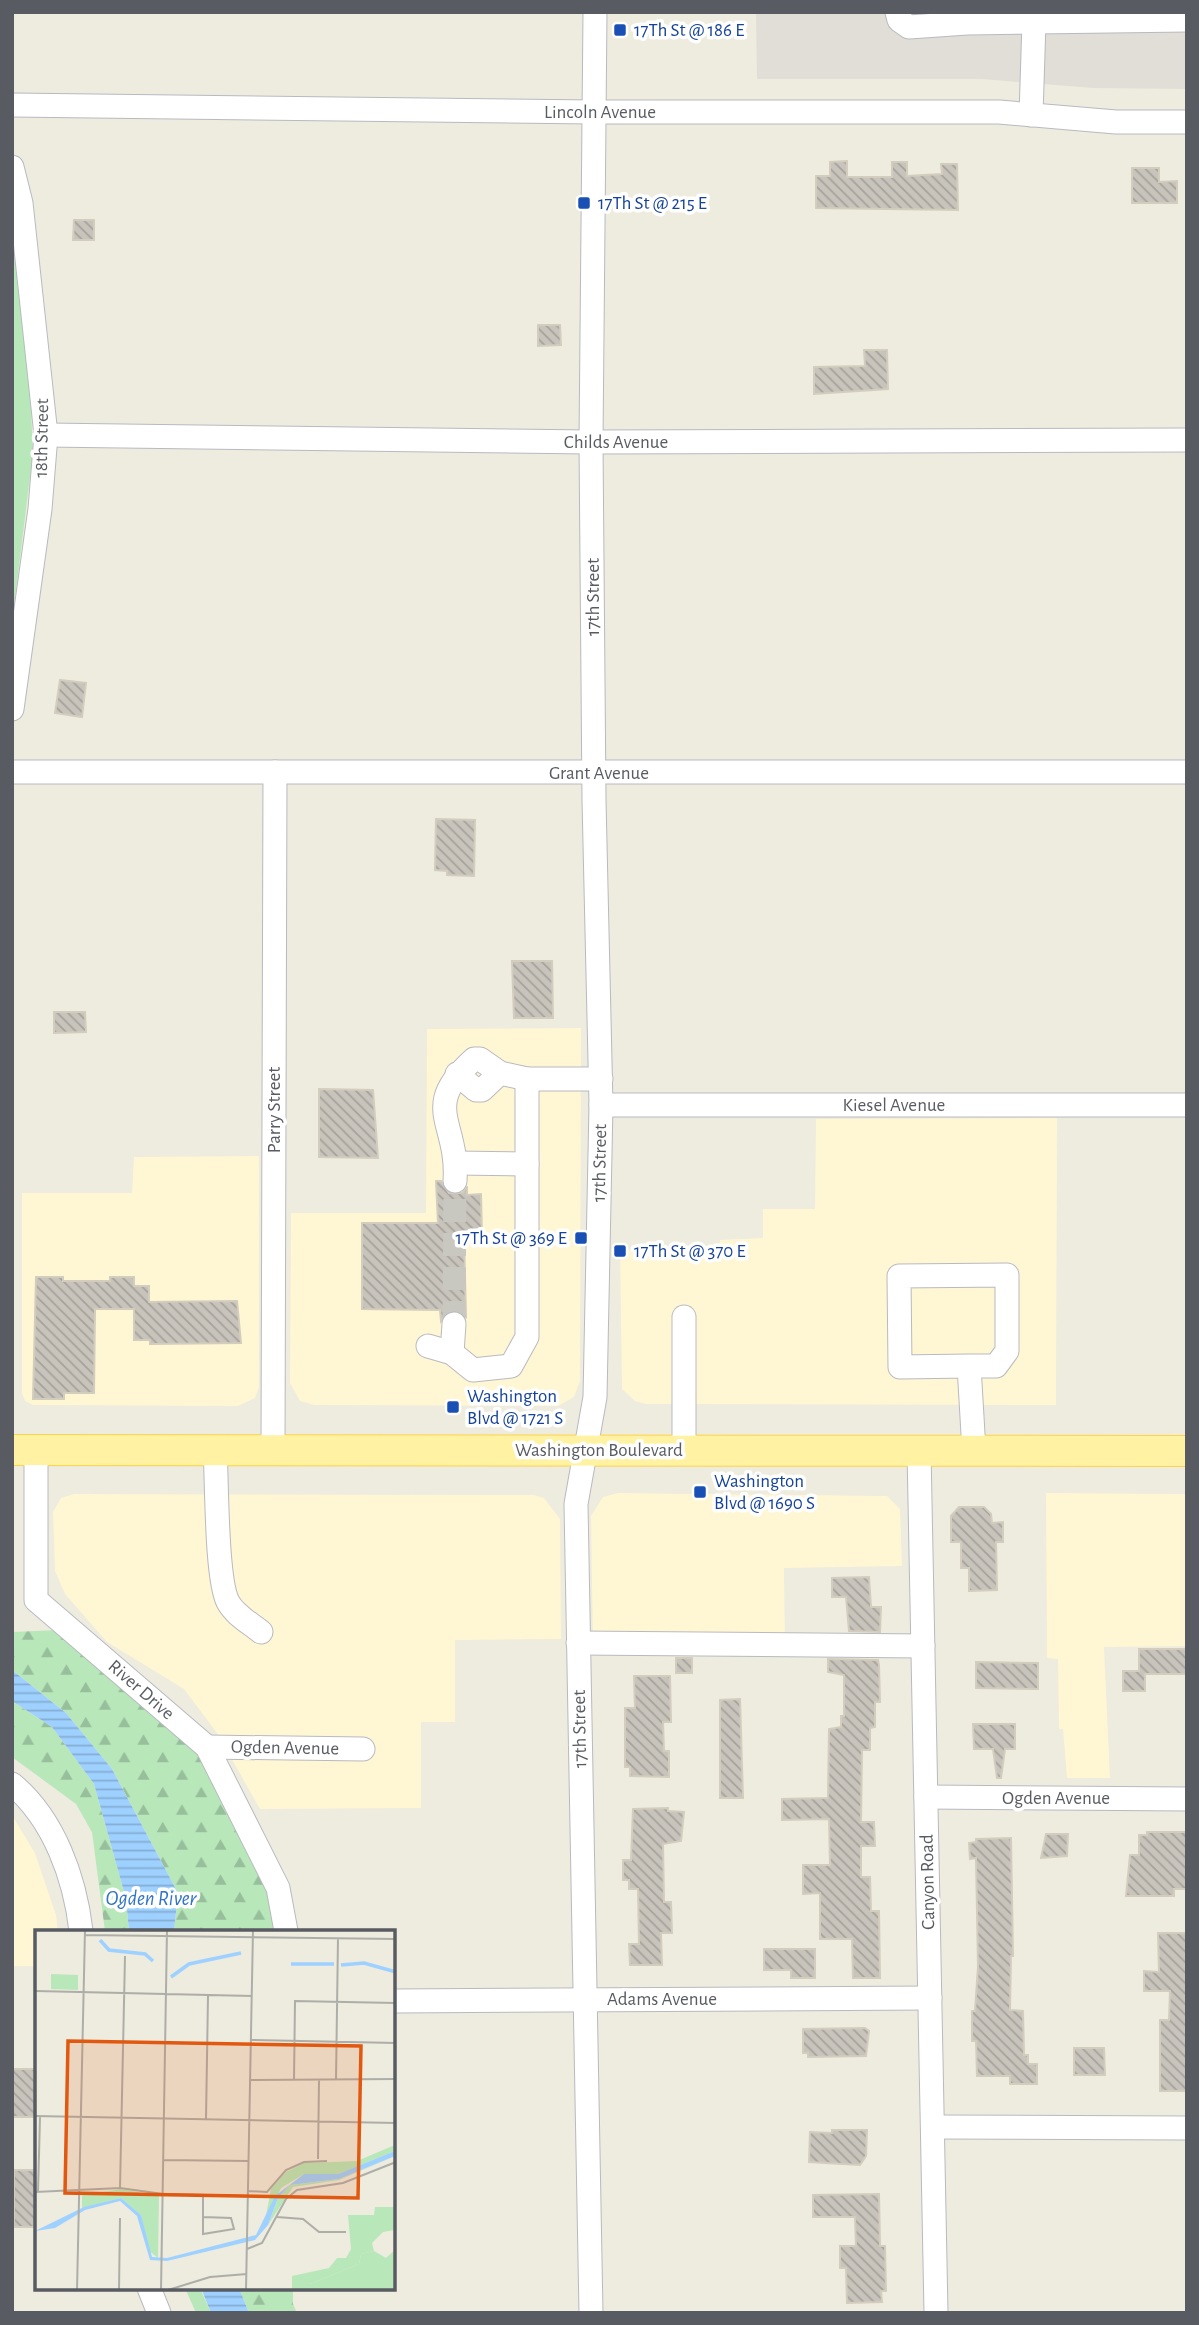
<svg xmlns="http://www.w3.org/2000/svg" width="1199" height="2325" viewBox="0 0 1199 2325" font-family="'Alegreya Sans',sans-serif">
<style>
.commercial{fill:#fff6d3}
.industrial{fill:#e1ded7}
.green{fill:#b8e8ba}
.forest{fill:url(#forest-firs)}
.water{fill:url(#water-rules)}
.building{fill:url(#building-back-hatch);stroke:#d3cdbd;stroke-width:2}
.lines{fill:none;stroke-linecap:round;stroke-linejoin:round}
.minor-tunnel{stroke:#c8c7c0;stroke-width:23;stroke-dasharray:23 11;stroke-linecap:butt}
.minor-casing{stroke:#b8bac0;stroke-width:25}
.major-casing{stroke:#ffd247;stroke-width:32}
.minor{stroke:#fff;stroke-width:23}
.major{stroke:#fff3a3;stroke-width:30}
.transit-dot{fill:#1a4fb4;stroke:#fff;stroke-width:2.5}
.labels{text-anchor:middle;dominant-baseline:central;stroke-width:7;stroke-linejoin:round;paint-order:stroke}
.transit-label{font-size:19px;fill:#164399;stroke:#fff;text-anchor:start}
.street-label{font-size:19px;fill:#585c62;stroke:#fff}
.water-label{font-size:21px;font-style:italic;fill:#3275c6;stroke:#fff}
.inset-river{fill:none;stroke:#9ed1ff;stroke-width:3.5}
.inset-road{fill:none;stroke:#aeaea9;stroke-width:2}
.view{fill:#e15910;fill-opacity:0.15;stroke:#e15910;stroke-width:3.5}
.inset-edge{fill:none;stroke:#585c62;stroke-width:3.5}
</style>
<defs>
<pattern id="forest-firs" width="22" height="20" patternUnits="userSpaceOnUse" patternTransform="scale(1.75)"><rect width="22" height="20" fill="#b8e8ba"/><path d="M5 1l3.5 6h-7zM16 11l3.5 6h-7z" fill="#98bf9b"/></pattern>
<pattern id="water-rules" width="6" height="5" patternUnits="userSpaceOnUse" patternTransform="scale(1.75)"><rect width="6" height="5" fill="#9ed1ff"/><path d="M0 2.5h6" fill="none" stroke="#84add2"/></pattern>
<pattern id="building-back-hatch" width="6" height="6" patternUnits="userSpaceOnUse" patternTransform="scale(1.75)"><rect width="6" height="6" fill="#c8c4bc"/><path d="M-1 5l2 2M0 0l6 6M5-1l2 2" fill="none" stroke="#a5a29c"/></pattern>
</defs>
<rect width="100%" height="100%" fill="#eeebdf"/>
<!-- commercial -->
<g class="commercial">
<polygon points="581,1028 580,1381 574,1397 558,1406 314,1405 300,1401 290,1383 291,1213 426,1213 427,1029"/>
<polygon points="1057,1118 1056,1405 646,1404 635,1401 622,1389 620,1250 719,1249 720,1240 763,1238 763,1209 815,1209 816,1119"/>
<polygon points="259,1156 259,1387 255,1398 238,1406 33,1405 25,1401 22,1393 22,1193 132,1193 134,1157"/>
<polygon points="618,1493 887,1496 900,1509 902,1566 784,1568 785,1651 593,1649 591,1516 603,1497"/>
<polygon points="1046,1493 1187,1494 1187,1646 1104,1647 1110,1778 1067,1778 1063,1729 1059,1729 1058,1659 1047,1658"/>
<polygon points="74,1494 534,1495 544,1498 560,1519 561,1639 455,1640 455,1722 421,1722 421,1808 260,1809 217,1733 184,1689 107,1642 65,1594 55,1571 53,1512 61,1498"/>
<polygon points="12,1815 35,1853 56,1915 58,1931 37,1931 37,1966 12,1966"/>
</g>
<!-- industrial -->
<polygon class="industrial" points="756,12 1187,12 1187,89 1093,88 982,79 757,79"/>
<!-- green -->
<polygon class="green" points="12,217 29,362 33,453 12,622"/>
<!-- forest -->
<g class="forest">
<polygon points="59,1630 195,1749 271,1892 273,1931 174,1931 178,1893 112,1769 66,1713 12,1670 12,1632"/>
<polygon points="12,1701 52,1727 94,1784 126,1899 129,1931 105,1931 92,1832 76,1804 12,1757"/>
<polygon points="185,2288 200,2288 211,2313 196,2313"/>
<polygon points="239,2288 293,2288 293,2304 297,2313 249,2313"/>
</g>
<!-- water -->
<g class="water">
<polygon points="12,1670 66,1713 112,1769 178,1893 174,1931 129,1931 126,1899 94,1784 52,1727 12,1701"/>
<polygon points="201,2288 239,2288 249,2313 211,2313"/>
</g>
<!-- building -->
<g class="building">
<polygon points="847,161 847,177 892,177 892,162 907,162 907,176 942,174 941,164 957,164 958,210 816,208 816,176 830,176 830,162"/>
<polygon points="1132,168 1159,168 1159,182 1177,181 1177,203 1132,203"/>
<polygon points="74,220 94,220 94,240 73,240"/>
<polygon points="538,325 560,325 561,345 538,346"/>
<polygon points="864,350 887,350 888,389 814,394 814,367 865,366"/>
<polygon points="60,680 86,683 82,717 55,713"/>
<polygon points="436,819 475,820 474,876 447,875 447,871 435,870"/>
<polygon points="512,961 552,961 553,1018 514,1018"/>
<polygon points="54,1012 85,1012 86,1032 54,1033"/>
<polygon points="319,1089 373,1090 378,1158 319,1157"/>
<polygon points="436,1181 441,1181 449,1193 462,1193 467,1188 467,1195 481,1194 482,1236 464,1236 466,1317 454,1310 447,1312 441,1321 440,1310 362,1309 362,1223 438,1223"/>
<polygon points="36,1277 63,1277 63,1281 110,1281 110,1277 134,1277 134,1286 149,1286 149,1302 237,1301 241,1343 150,1344 150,1340 134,1340 134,1309 95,1309 94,1393 64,1393 64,1399 33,1399"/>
<polygon points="959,1507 984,1507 991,1514 992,1523 1003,1522 1003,1542 996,1542 997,1590 969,1591 969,1568 961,1568 961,1542 951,1542 951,1516"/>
<polygon points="869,1577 871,1607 881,1607 880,1632 849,1631 846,1597 832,1597 832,1578"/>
<polygon points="1139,1649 1187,1649 1187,1674 1145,1674 1145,1691 1123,1691 1123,1671 1139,1671"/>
<rect x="676" y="1658" width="16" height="15"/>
<polygon points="828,1659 878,1660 879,1665 880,1702 875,1702 875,1727 870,1728 870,1750 862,1750 861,1822 874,1822 875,1846 861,1846 861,1877 870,1877 871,1911 879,1911 880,1978 853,1978 852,1939 820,1939 820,1893 803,1894 803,1865 830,1865 829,1819 782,1820 782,1799 828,1798 829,1729 841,1727 841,1716 844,1716 844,1675 828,1672"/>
<polygon points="976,1662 1038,1663 1038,1689 976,1688"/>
<polygon points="634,1676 670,1676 671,1722 663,1722 664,1751 669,1751 669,1777 630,1776 630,1767 625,1767 625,1708 635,1708"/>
<polygon points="740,1699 743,1798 720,1798 720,1700"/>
<polygon points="973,1724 1015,1724 1015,1749 1005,1749 1001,1778 997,1778 993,1749 974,1749"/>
<polygon points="668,1808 668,1811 684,1812 681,1841 663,1844 664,1902 671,1902 672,1933 661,1933 662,1965 630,1965 629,1944 639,1944 638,1889 629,1889 629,1880 623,1880 623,1860 631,1860 633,1809"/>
<polygon points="1147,1832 1187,1832 1186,1889 1174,1889 1174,1896 1126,1896 1130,1855 1139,1855 1139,1835 1147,1835"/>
<polygon points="1046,1834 1068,1834 1067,1856 1041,1858"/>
<polygon points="1011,1838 1013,1956 1011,1956 1010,2010 1023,2011 1024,2055 1028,2055 1028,2064 1037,2064 1037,2084 1010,2084 1010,2076 977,2076 976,2041 972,2041 972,2011 975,2011 978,1966 976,1858 970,1859 969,1843 976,1842 976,1839"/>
<polygon points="1158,1933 1186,1933 1187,2091 1160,2091 1160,2020 1169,2020 1170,1991 1144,1991 1144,1971 1159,1972"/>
<polygon points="764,1949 815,1949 815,1978 791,1978 791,1970 764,1970"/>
<polygon points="865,2028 869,2031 866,2056 808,2057 808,2053 803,2053 803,2029"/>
<polygon points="1074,2048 1104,2048 1105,2075 1074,2075"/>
<rect x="12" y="2069" width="25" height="48"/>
<polygon points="832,2130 867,2130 866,2156 860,2165 809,2162 810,2132 832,2133"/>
<rect x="14" y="2170" width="23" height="57"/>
<polygon points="879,2194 880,2246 885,2246 886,2291 881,2291 882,2302 847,2303 846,2268 840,2268 840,2246 856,2246 855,2217 813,2217 813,2195"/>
</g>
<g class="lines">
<!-- minor-tunnel -->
<polyline class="minor-tunnel" points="454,1324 455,1181"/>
<defs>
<g id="minor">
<polyline points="897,12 899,20 909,27 967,23 1187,20"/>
<polyline points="12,105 594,112 999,112 1116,122 1187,122"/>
<polyline points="1031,115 1034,22"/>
<polyline points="12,167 21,203 46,435 40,509 12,709"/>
<polyline points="46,435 591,442 1187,440"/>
<polyline points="12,772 1187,772"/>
<polyline points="457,1074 476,1090 482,1090 500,1073"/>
<polyline points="601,1105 1187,1105"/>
<polyline points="456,1163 527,1164"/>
<path d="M455,1181C459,1121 419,1108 474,1059H480L500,1073L527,1079"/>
<polyline points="428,1346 452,1353 473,1370 511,1366 527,1337 527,1079 601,1079"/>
<polyline points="452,1353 454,1324"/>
<polyline points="969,1366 900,1367 899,1276 1007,1275 1007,1351 996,1366 969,1366 974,1451"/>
<polyline points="273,1448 275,772"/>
<path d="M215,1449C217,1480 216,1579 228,1602C235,1615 250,1623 261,1632"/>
<polyline points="36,1450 36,1600 207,1747 278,1888 286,1931"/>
<polyline points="684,1450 684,1317"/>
<polyline points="919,1451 936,2313"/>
<polyline points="578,1643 923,1646"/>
<polyline points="207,1747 363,1749"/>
<path d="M12,1784C54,1819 75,1878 81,1931"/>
<polyline points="926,1797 1187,1799"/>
<polyline points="394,2001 930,1998"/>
<polyline points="933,2127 1187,2128"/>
<polyline points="149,2288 159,2313"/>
<polyline points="591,2313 576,1504 595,1397 601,1105 594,800 591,442 595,12"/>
</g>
<polyline id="major" points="12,1450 1187,1451"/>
</defs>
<!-- minor casing -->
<use href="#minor" class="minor-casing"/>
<!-- major casing -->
<use href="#major" class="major-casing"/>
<!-- minor -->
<use href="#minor" class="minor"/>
<!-- major -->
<use href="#major" class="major"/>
</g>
<!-- markers -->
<g class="transit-dot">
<rect x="613" y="23" width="14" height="14" rx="3.5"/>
<rect x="577" y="196" width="14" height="14" rx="3.5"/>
<rect x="574" y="1231" width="14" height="14" rx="3.5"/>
<rect x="613" y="1244" width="14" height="14" rx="3.5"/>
<rect x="446" y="1400" width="14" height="14" rx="3.5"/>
<rect x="693" y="1485" width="14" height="14" rx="3.5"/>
</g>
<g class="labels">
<!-- transit labels -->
<g class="transit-label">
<text x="634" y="30">17Th St @ 186 E</text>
<text x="598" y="203">17Th St @ 215 E</text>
<text x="567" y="1238" text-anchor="end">17Th St @ 369 E</text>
<text x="634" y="1251">17Th St @ 370 E</text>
<text x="467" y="1396">Washington<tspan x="467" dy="22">Blvd @ 1721 S</tspan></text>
<text x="714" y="1481">Washington<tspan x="714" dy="22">Blvd @ 1690 S</tspan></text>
</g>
<!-- street labels -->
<g class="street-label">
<text x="600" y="112">Lincoln Avenue</text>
<text transform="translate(42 438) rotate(-89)">18th Street</text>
<text x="616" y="442">Childs Avenue</text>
<text transform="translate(593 597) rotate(-90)">17th Street</text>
<text x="599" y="773">Grant Avenue</text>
<text x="894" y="1105">Kiesel Avenue</text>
<text transform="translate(274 1110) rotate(-90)">Parry Street</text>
<text transform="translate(600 1163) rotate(-89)">17th Street</text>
<text x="599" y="1450">Washington Boulevard</text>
<text transform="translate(141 1690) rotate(41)">River Drive</text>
<text transform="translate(580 1729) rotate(-91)">17th Street</text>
<text transform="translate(285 1748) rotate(1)">Ogden Avenue</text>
<text x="1056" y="1798">Ogden Avenue</text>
<text transform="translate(928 1882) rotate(-91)">Canyon Road</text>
<text x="662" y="1999">Adams Avenue</text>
</g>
<!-- water labels -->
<g class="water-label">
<text x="151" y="1898">Ogden River</text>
</g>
</g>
<!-- overview -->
<g transform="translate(35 1930)">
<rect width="360" height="360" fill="#eeebdf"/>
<path d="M16,44L43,45V60L16,59ZM87,259L124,266L123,328L113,320L106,285L86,268L47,278V265Z" fill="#b8e8ba"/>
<path d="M360,215V221L303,244H269L246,258L230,291L236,259L251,242L269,233L322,231ZM360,226L304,250L258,257L233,295L243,268L255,255L304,249ZM340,277H360V300L348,302L337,313L339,321L326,324L324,334L275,354V360H257V346L294,338L302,328H311L316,319L313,285H339Z" fill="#b8e8ba"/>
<path d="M360,320V360H275V354L324,334L326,324L339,321L351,328Z" fill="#b8e8ba"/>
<path d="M360,221V226L304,249L255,255L243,268L233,295L220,310L132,331L115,330L102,286L85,271L50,280L20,298L0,301L49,277L86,268L106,285L117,327L132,328L221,305L240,266L269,244H303Z" fill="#9ed1ff"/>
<path class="inset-river" d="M65,10L74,20L110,24L118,31M256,34H299M306,35L329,33L361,42M136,47L154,34L206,23"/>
<path class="inset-road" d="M50,5L361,9M1,61L217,66M216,110L361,113M215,150L361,149M259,150L260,71L361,73M301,150L303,8M0,186L361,193M171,189L173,66M283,229L284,150M128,230L214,231M85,258L90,26M213,261L232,262L251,240L269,232L292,231M0,262L85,258L128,264L213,266M3,262L5,187M168,287L196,288L199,299L168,304V265M242,287L268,289L284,302H311M212,319L227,313L251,269L262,260L308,253L361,232M42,360L50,0M84,360L85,288M126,360L132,0M133,360L175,347L212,344M211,360L218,0"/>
<path class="view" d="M33,111L326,116L323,268L30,263Z"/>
<rect width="360" height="360" class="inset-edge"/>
</g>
<!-- border -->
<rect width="1199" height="2325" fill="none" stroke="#585c62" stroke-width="28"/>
</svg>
